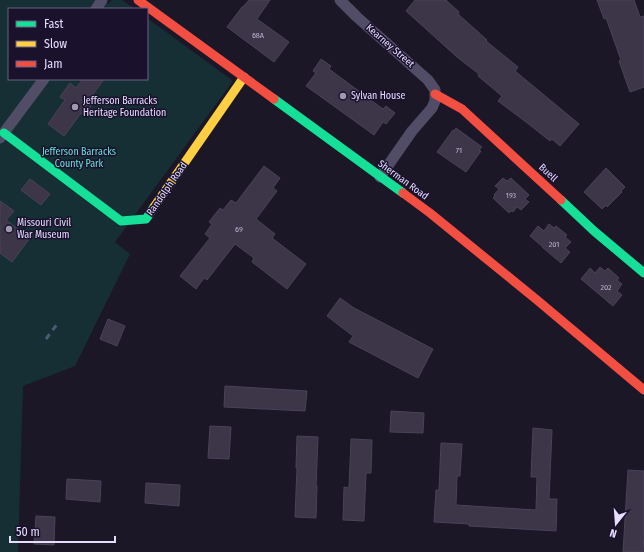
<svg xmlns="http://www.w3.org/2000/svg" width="644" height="552" viewBox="0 0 644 552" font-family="'Fira Sans Condensed',sans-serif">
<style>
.green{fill:#152f35}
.building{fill:#3c3648;stroke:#4a4259}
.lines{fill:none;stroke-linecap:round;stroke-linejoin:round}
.street{stroke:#524d67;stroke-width:11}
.fast{stroke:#16e098;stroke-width:9}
.slow{stroke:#ffcf43;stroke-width:9}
.jam{stroke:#f24e42;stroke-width:9}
.rail{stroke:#4c5a72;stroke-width:3;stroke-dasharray:6 5;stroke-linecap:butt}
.poi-dot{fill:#9f98b3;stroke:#1a112d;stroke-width:1.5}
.labels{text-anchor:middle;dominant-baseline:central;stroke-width:3;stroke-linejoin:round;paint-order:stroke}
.number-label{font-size:8px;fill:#bcb3d1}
.street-label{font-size:10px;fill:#e6ddff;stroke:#1a112d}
.poi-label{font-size:10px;fill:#e6ddff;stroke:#1a112d;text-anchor:start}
.park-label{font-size:10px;fill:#63e4d8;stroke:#1a112d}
</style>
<rect width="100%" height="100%" fill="#1c1727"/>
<!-- green -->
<polygon class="green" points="0,0 103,0 108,4 112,0 122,0 135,9 9,9 9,79 147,79 147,18 233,81 115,242 130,254 75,366 23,386 18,552 0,552"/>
<!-- building -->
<g class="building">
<polygon points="249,0 270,0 257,19 289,42 274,62 227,27 242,7 243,7"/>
<polygon points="415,0 446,0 459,12 458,14 487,40 486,41 518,67 515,71 579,124 560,146 552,139 550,141 526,122 498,101 502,96 478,76 479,74 457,57 406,11"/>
<polygon points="597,0 634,0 640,17 644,16 644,87 630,92 619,61 621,60 606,18 604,19"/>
<polygon points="321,59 331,66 329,69 383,109 386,106 395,113 386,124 383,122 374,135 306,86 316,73 313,71"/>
<polygon points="83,79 104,79 91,97 95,100 84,116 81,113 64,136 48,124 65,100 60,97 70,83 76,88"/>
<polygon points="456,128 482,147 479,150 481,151 466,172 437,152 453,130 454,131"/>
<polygon points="264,166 280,178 273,188 277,191 256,219 275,234 272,238 306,264 287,289 252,262 254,258 235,244 207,280 204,278 196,289 180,276 210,238 205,234 212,224 209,222 220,208 223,210 231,200 236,203"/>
<polygon points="606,168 625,187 621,191 622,192 607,207 606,205 602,209 584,192"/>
<polygon points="503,178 507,181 511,178 529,195 525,199 529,202 521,210 517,207 513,212 511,211 509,213 493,198 495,196 494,195 499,189 495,186"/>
<polygon points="30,179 50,194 41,205 21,190"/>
<polygon points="0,201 14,211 6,220 30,238 12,262 0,253"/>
<polygon points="549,224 554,228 556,226 567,235 565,237 571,242 565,248 570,252 561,263 542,247 543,247 530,236 538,226 544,231"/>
<polygon points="600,267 605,271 608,268 619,278 617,280 622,284 617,291 622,295 613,306 581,279 590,268 595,273"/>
<polygon points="340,298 354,308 433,349 418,378 349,342 353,336 327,316"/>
<polygon points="108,319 125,326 117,346 100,339"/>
<polygon points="225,386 307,391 305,411 224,407"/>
<polygon points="391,411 424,413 423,433 390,432"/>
<polygon points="210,426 231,427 229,459 208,458"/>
<polygon points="533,428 552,430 549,499 557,499 556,531 469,526 469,524 434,522 436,490 439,490 441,443 462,444 460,476 457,476 456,505 536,510 537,477 531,477"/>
<polygon points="297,436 318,437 316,486 317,486 316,518 295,517 297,468 296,468"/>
<polygon points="351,439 372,440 371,473 366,473 364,521 343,520 344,487 349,488"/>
<polygon points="628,470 644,471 644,535 643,552 623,552"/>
<polygon points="67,479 101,481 100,502 66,499"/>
<polygon points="146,483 180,485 179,506 145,503"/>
<polygon points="36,516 55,517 54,545 34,544"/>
</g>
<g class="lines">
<!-- street -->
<g class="street">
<polyline points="340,0 357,17 428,80 435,90 435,101 432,108 412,131 380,177"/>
<polyline points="96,9 102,0"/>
<polyline points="0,138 44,79"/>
</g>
<!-- fast -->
<g class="fast">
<polyline points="274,99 403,193"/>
<polyline points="4,133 121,221 146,219 154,207"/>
<polyline points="561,200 594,231 644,273"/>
</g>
<!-- slow -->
<polyline class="slow" points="154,207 244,77"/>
<!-- jam -->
<g class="jam">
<polyline points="138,0 274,99"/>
<polyline points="435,94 462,109 561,200"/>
<polyline points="403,193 430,213 537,300 644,390"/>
</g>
<!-- rail -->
<polyline class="rail" points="46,339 58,323"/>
</g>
<!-- markers -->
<g class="poi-dot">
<circle cx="343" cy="96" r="4"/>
<circle cx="75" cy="107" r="4"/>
<circle cx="9" cy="229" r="4"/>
</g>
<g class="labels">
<!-- number labels -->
<g class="number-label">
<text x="258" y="35">68A</text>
<text x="459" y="150">71</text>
<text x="511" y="195">193</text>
<text x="239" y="229">69</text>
<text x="554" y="244">201</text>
<text x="606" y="287">202</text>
</g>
<!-- street labels -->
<g class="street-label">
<text transform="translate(390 46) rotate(41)">Kearney Street</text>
<text transform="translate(548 173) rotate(43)">Buell</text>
<text transform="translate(403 180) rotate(36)">Sherman Road</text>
<text transform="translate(167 189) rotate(-55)">Randolph Road</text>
</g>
<!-- poi labels -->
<g class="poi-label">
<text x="351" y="96">Sylvan House</text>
<text x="83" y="101">Jefferson Barracks<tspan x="83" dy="12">Heritage Foundation</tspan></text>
<text x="17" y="223">Missouri Civil<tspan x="17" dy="12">War Museum</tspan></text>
</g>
<!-- park labels -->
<g class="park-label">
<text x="79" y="152">Jefferson Barracks<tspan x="79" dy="12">County Park</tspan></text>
</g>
</g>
<!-- legend -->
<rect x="8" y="8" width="140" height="72" fill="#1a112d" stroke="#6c6381"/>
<rect x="16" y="21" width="20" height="6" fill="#16e098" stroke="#6c6381"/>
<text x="44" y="28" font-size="12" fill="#e6ddff">Fast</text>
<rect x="16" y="41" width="20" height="6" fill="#ffcf43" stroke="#6c6381"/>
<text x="44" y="48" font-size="12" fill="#e6ddff">Slow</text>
<rect x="16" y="61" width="20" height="6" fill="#f24e42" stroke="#6c6381"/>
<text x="44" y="68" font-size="12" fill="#e6ddff">Jam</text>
<!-- north arrow -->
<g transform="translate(616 524) rotate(197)" stroke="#1a112d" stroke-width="3" paint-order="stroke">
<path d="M0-3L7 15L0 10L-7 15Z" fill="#e6ddff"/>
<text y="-6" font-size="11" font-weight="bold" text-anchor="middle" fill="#e6ddff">N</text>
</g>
<!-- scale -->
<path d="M10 536v6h105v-6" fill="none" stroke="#e6ddff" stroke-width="2"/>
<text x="16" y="536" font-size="12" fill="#e6ddff" stroke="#1a112d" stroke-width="3" paint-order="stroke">50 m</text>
</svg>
